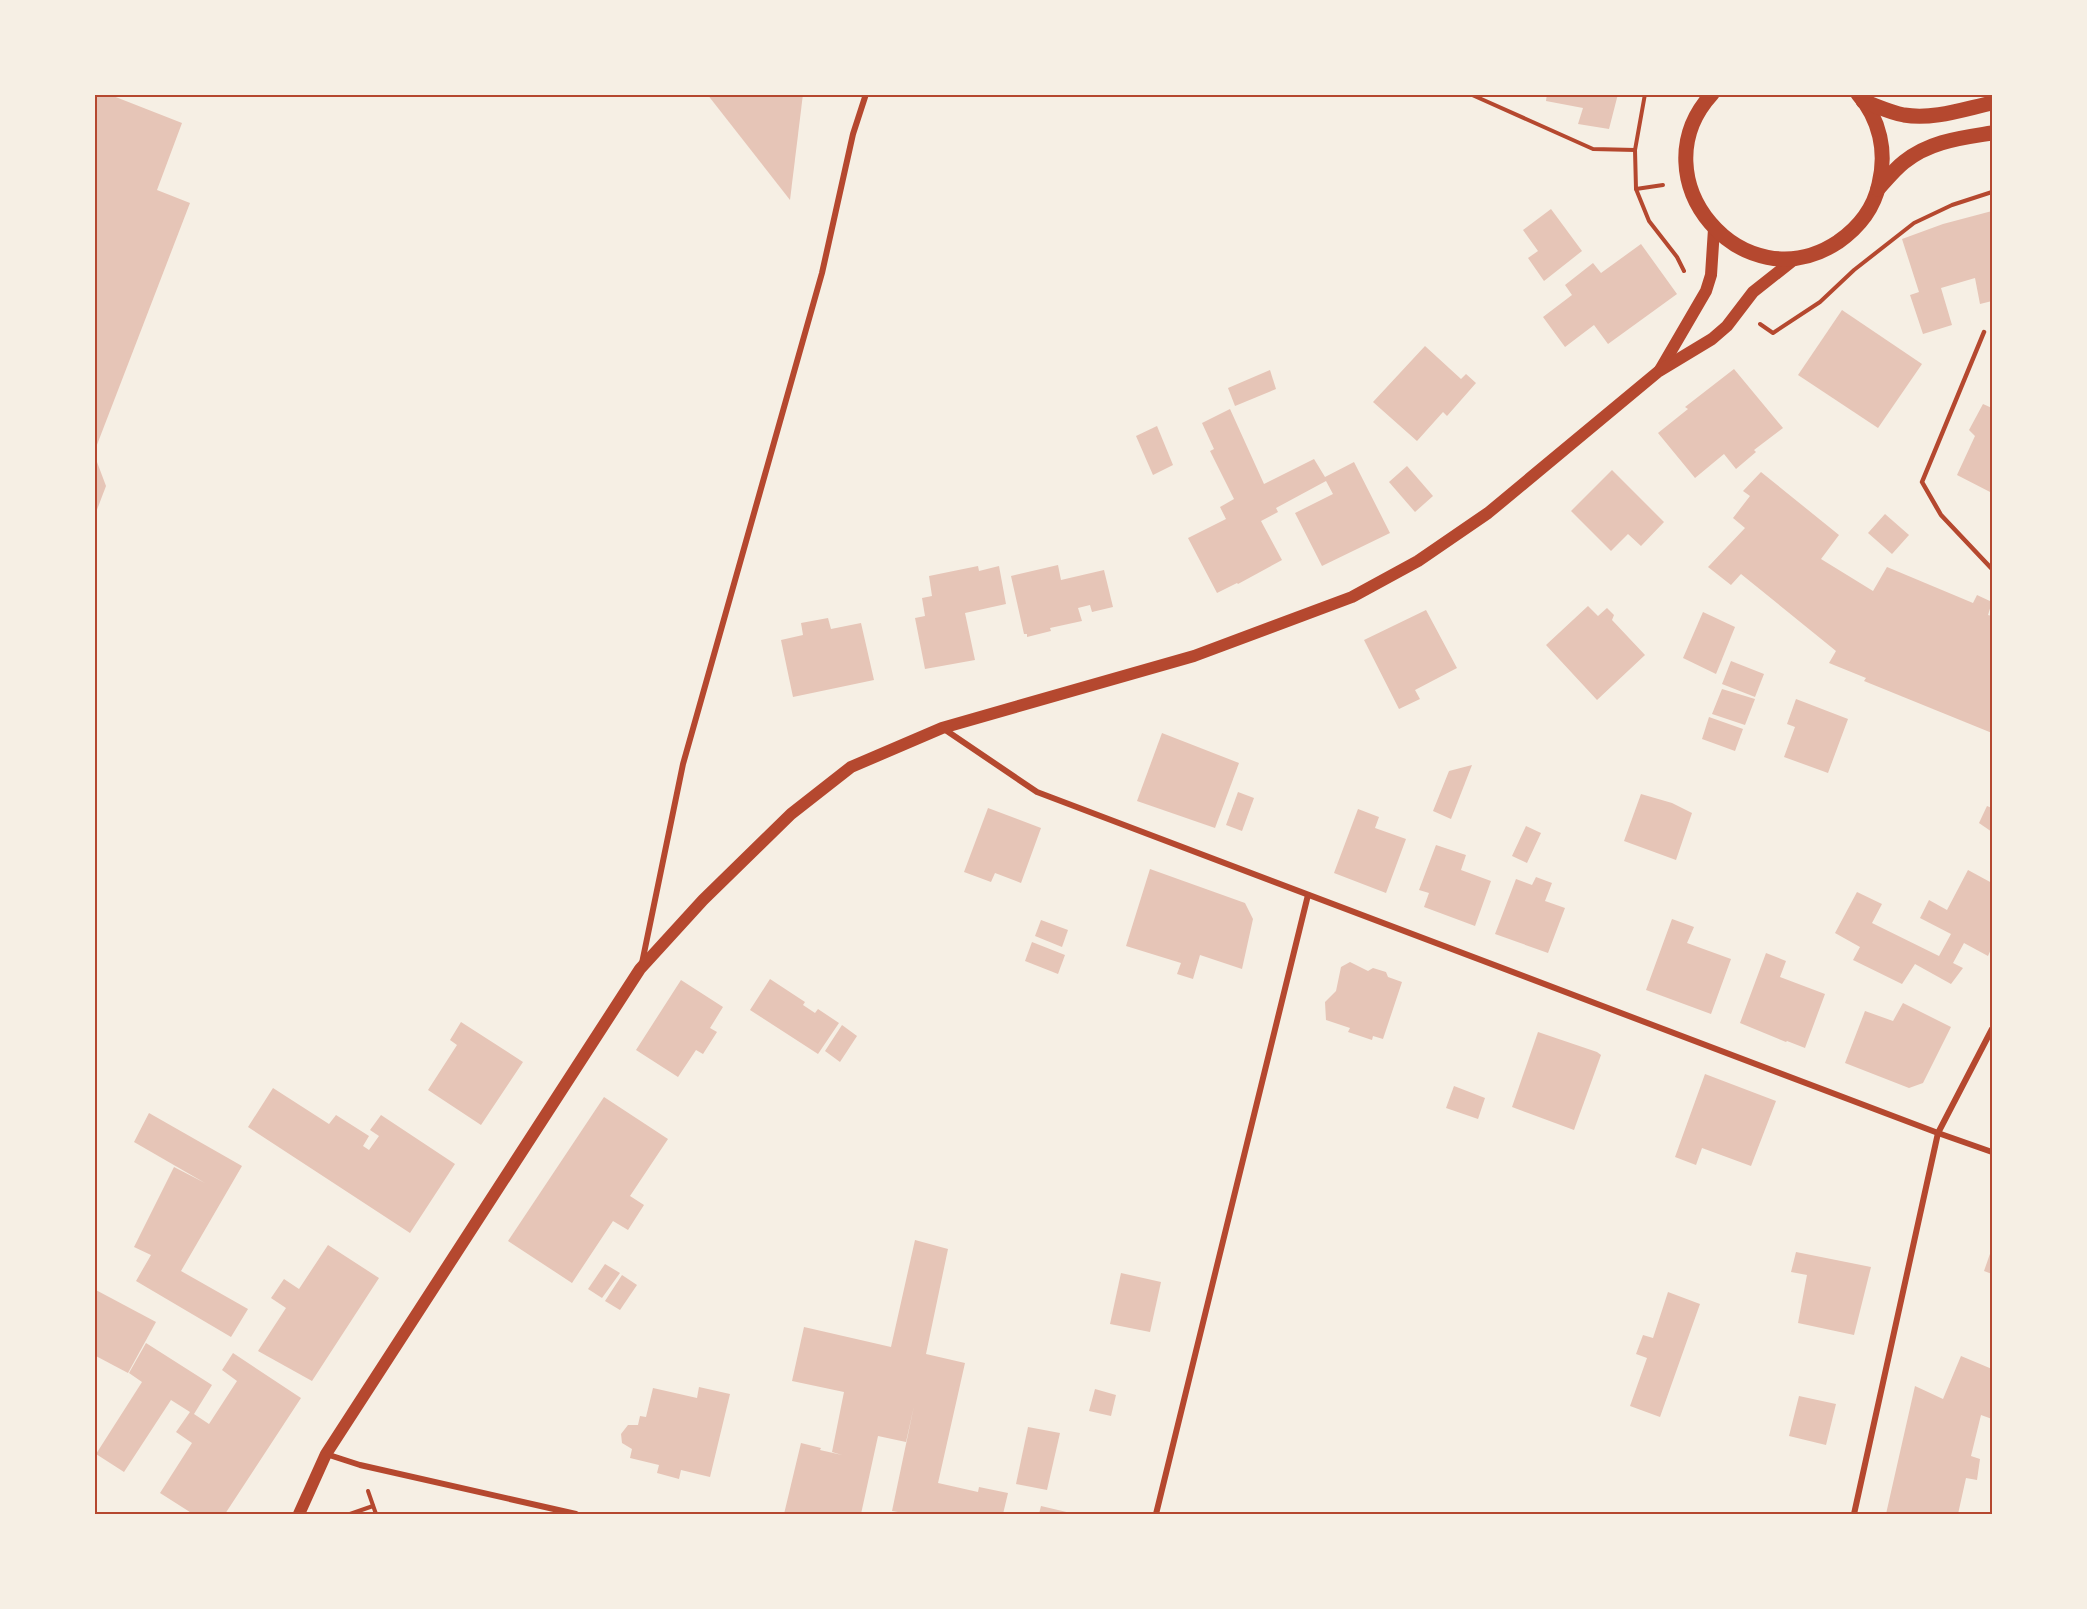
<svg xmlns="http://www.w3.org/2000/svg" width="2087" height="1609" viewBox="0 0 2087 1609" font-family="Helvetica,sans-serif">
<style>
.building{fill:#e6c5b7}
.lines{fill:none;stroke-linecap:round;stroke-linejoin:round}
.path{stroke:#b5482f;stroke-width:4}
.service{stroke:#b5482f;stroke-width:4.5}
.minor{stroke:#b5482f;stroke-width:6}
.secondary{stroke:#b5482f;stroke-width:12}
.primary{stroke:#b5482f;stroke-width:15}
.neatline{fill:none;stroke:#b5482f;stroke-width:2}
</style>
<rect width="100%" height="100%" fill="#f6efe4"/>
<!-- building -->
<g class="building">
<polygon points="94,94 108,94 182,123 157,190 190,203 95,450"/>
<polygon points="707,94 803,94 790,200"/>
<polygon points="1547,94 1618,94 1609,129 1578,124 1583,108 1546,101"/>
<polygon points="1551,209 1582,251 1544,281 1528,258 1538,251 1523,230"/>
<polygon points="1992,211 1992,301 1980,304 1975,278 1941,288 1952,325 1923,334 1910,295 1919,292 1902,239 1943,224"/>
<polygon points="1641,244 1677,294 1608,344 1594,325 1565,347 1543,317 1572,295 1565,285 1593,263 1601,273"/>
<polygon points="1842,310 1922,364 1878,428 1798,375"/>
<polygon points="1425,346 1461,379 1466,374 1476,383 1447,416 1443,412 1417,441 1373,402"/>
<polygon points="1734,369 1783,428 1754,450 1756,452 1736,469 1724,454 1695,478 1658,433 1688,409 1685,407"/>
<polygon points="1270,370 1276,389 1235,406 1228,388"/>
<polygon points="1983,404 1992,408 1992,493 1957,475 1975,436 1969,430"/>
<polygon points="1230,409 1264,484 1314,459 1325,477 1354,462 1390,533 1322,566 1295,513 1333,494 1326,481 1276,508 1278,512 1261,521 1282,560 1238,584 1237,583 1217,593 1188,538 1226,519 1220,507 1234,499 1210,451 1214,449 1202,423"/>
<polygon points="1157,426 1173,465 1153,475 1136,436"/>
<polygon points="94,454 106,486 95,515 94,515"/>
<polygon points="1407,466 1433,496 1415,512 1389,482"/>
<polygon points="1612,470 1664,522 1641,546 1628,534 1611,551 1571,511"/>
<polygon points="1761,472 1839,535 1821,559 1873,591 1887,567 1973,603 1977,595 1992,602 1988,615 1992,616 1992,733 1864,681 1866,678 1829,663 1836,651 1741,574 1731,585 1708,567 1745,528 1733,518 1750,496 1743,491"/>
<polygon points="1885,514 1909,535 1892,554 1868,533"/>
<polygon points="1058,565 1061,580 1104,570 1113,607 1092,612 1090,605 1078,608 1082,621 1050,628 1051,631 1027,637 1027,634 1024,634 1011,576"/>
<polygon points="978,566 979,571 999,566 1006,604 965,613 975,660 925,669 915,618 925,616 922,598 932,596 929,576"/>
<polygon points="1588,606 1598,616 1607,608 1614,615 1612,620 1645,655 1597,700 1546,645"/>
<polygon points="1426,610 1457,668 1415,690 1420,699 1399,709 1364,640"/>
<polygon points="1703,612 1735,627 1716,674 1683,658"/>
<polygon points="828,618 831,629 861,623 874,680 793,697 781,640 803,635 801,623"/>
<polygon points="1731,661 1764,674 1755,697 1722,684"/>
<polygon points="1722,689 1755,699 1745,725 1712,714"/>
<polygon points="1796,699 1848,719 1828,773 1784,757 1795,727 1787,724"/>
<polygon points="1709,717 1743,729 1735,751 1702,739"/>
<polygon points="1162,733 1239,763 1215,828 1137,801"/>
<polygon points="1472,765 1451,819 1433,811 1449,771"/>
<polygon points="1238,792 1254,798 1242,831 1226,825"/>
<polygon points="1641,794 1672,803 1692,813 1676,860 1624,841"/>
<polygon points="1987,806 1992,808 1992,832 1979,823"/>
<polygon points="988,808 1041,828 1021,883 995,873 991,882 964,872"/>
<polygon points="1358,809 1379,817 1375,828 1406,839 1386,893 1334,873"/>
<polygon points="1526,826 1541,833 1527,863 1512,856"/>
<polygon points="1436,845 1466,855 1461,870 1491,881 1475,926 1424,907 1429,893 1419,890"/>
<polygon points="1150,869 1245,903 1253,919 1242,969 1200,955 1193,979 1177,974 1181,963 1126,946"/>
<polygon points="1968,870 1992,883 1992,947 1988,956 1964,943 1953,963 1963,968 1951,984 1915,964 1902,984 1853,960 1860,947 1835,933 1857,892 1882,904 1872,923 1939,956 1951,934 1920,918 1929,900 1947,910"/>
<polygon points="1536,877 1552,883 1545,901 1565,908 1548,953 1495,934 1516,879 1532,885"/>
<polygon points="1672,919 1694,927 1687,943 1731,959 1711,1014 1646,990"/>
<polygon points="1041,920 1068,930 1062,947 1035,936"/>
<polygon points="1032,942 1065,955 1058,974 1025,961"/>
<polygon points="1766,953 1786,961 1780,977 1825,994 1805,1048 1787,1041 1786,1042 1740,1023"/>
<polygon points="1350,962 1368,971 1373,968 1386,972 1388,977 1402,982 1383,1039 1373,1036 1372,1040 1348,1032 1350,1028 1326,1020 1325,1002 1336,991 1341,967"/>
<polygon points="770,979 805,1002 803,1005 815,1013 818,1009 839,1023 818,1054 750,1010"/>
<polygon points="681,980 723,1007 710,1028 717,1032 703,1054 696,1050 678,1077 636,1050"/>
<polygon points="1903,1003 1951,1027 1923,1083 1909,1088 1845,1063 1865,1011 1893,1021"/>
<polygon points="461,1022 523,1062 481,1125 428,1090 457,1045 450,1040"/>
<polygon points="842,1025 857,1036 840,1062 825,1051"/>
<polygon points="1538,1032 1597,1052 1601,1055 1574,1130 1512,1107"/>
<polygon points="1705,1074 1776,1101 1751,1166 1702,1148 1696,1165 1675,1157"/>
<polygon points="1454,1086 1485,1098 1478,1119 1446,1108"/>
<polygon points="273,1088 329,1124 336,1115 369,1136 363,1146 369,1150 379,1136 370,1130 381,1115 455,1164 410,1233 248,1127"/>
<polygon points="604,1097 668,1139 630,1196 644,1205 628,1230 613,1221 572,1283 508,1241"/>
<polygon points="149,1113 242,1166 181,1271 248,1309 231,1337 136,1281 151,1255 134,1247 174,1167 205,1183 134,1142"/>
<polygon points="915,1240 948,1249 926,1354 965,1363 938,1483 978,1492 979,1487 1008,1493 1003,1514 910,1514 892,1511 914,1406 906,1442 878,1436 861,1514 784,1514 801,1443 821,1448 820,1450 842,1455 832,1452 844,1392 792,1381 804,1327 891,1347"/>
<polygon points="328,1245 379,1278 312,1381 258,1351 286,1308 271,1298 284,1279 299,1289"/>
<polygon points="1992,1248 1992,1274 1984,1271"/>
<polygon points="1796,1252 1871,1267 1854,1335 1798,1323 1807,1275 1791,1272"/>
<polygon points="605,1264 620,1273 602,1298 588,1289"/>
<polygon points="1121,1273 1161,1282 1150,1332 1110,1324"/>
<polygon points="622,1275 637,1285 620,1310 605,1301"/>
<polygon points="94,1289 156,1322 128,1373 94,1355"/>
<polygon points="1668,1292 1700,1304 1660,1417 1630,1406 1647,1358 1636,1354 1643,1335 1653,1338"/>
<polygon points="146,1343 212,1385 194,1414 209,1424 237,1381 222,1370 233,1353 301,1398 225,1514 193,1514 160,1493 192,1443 176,1432 190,1412 171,1400 124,1472 96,1454 142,1382 129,1373"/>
<polygon points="1961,1356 1992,1369 1992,1419 1981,1415 1971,1456 1980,1459 1977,1480 1966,1478 1958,1514 1886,1514 1915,1386 1943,1399"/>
<polygon points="699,1387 730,1394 710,1477 681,1470 679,1479 657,1473 659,1465 630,1458 632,1449 622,1443 621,1434 628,1425 638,1425 640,1416 646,1417 653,1388 697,1398"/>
<polygon points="1095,1389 1116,1395 1111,1416 1089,1411"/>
<polygon points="1799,1396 1836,1404 1826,1445 1789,1436"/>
<polygon points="1028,1427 1060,1433 1047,1490 1016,1484"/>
<polygon points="1041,1506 1075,1514 1039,1514"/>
</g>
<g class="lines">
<!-- path -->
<g class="path">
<polyline points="1470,94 1593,149 1635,150"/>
<polyline points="1645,94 1635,150 1636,189 1649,221 1677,257 1684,271"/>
<polyline points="1636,189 1663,185"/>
<polyline points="1760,324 1773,333 1820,302 1854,270 1914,223 1952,205 1992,192"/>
<polyline points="368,1491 376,1514"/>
<polyline points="350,1514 373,1506"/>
</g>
<!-- service -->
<polyline class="service" points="1984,332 1922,482 1941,515 1992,569"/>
<!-- minor -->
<g class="minor">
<polyline points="944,729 1037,792 1938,1133 1992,1152"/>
<polyline points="642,963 683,764 822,273 853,134 866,94"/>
<polyline points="326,1454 360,1465 576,1514"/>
<polyline points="1156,1514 1308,895"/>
<polyline points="1854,1514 1938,1133 1992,1029"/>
</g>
<!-- secondary -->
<g class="secondary">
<polyline points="1660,370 1706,291 1711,275 1714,229"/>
<polyline points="299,1514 326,1454 640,969 703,900 791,814 851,767 942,728 1194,656 1352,597 1418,561 1488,513 1659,371 1712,339 1727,326 1753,292 1796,258"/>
</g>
<!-- primary -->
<g class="primary">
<path d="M1712,94C1635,178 1743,305 1838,242C1858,228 1874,208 1879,184C1887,152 1880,119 1858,94"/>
<path d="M1863,101C1877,106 1889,112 1904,115C1933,120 1964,109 1992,103"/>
<path d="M1878,189C1886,180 1895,169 1904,162C1930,141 1961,138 1992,133"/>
</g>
</g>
<!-- border -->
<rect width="2087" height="1609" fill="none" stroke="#f6efe4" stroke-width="192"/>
<rect x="96" y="96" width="1895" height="1417" class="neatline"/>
</svg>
